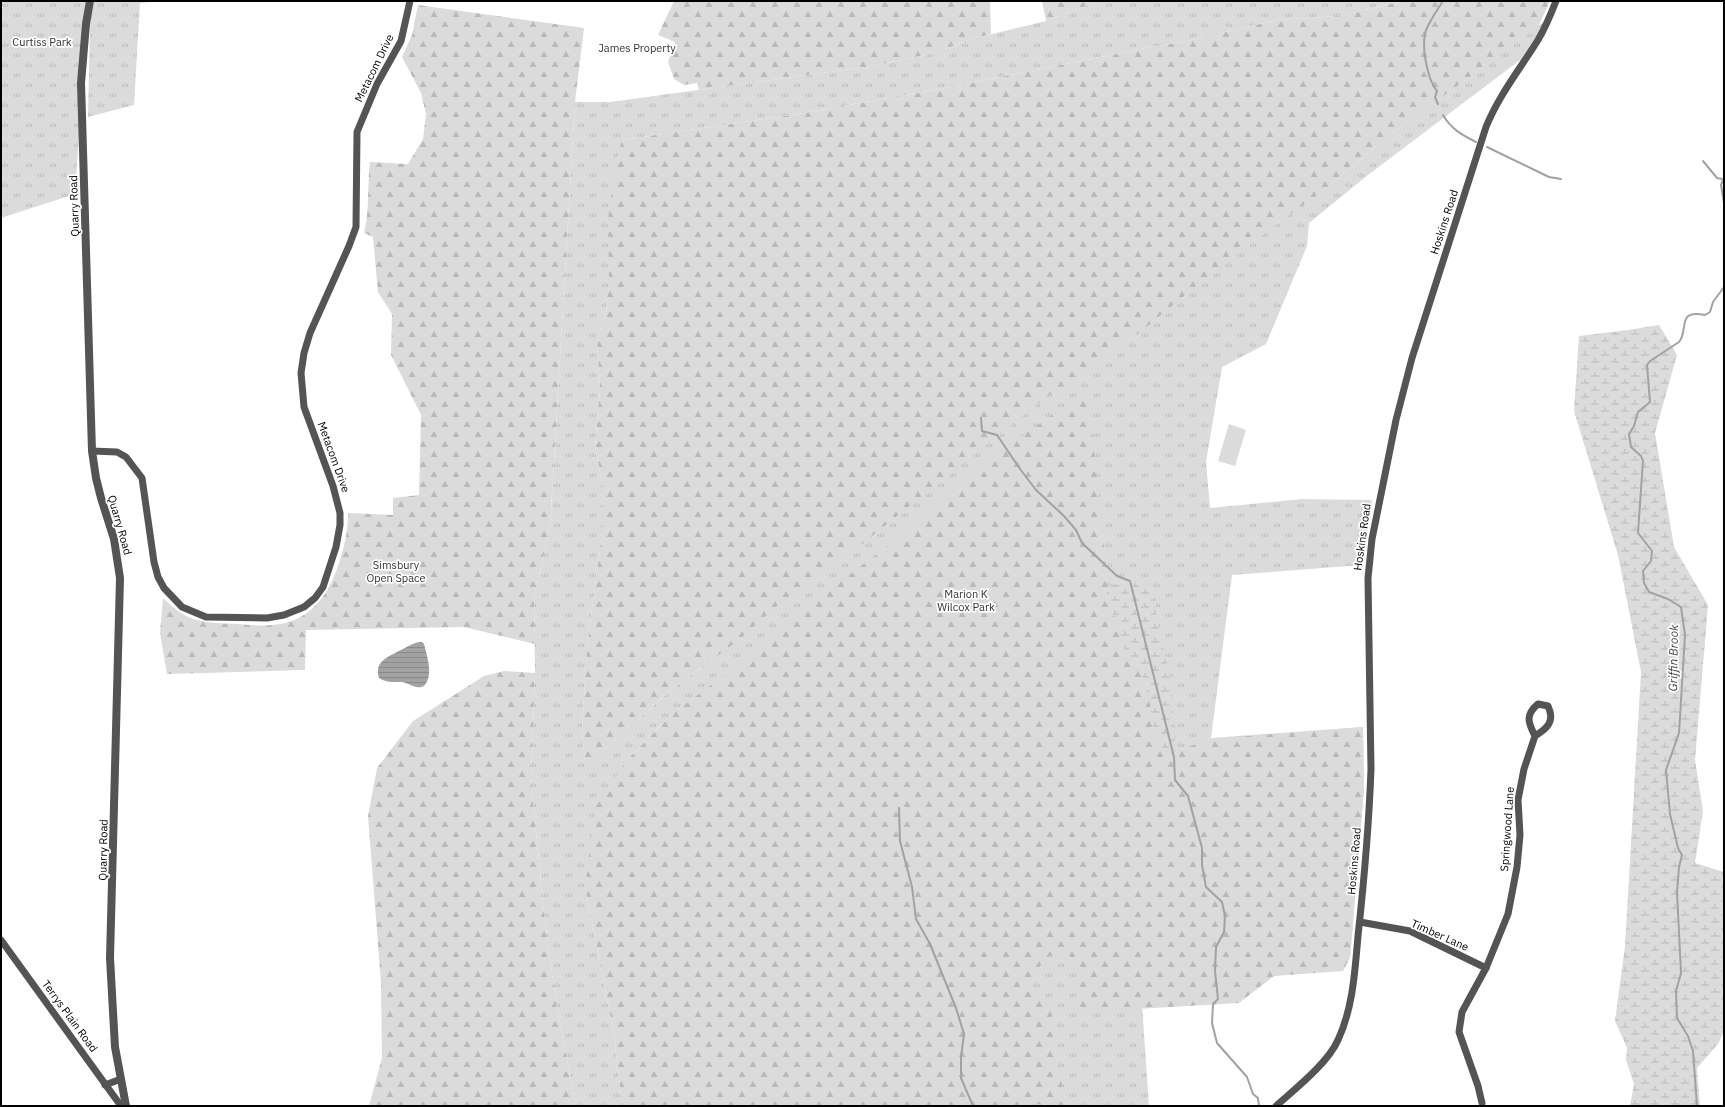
<svg xmlns="http://www.w3.org/2000/svg" width="1725" height="1107" viewBox="0 0 1725 1107" font-family="'IBM Plex Sans',sans-serif">
<style>
.grass{fill:url(#grass-tufts)}
.forest{fill:url(#forest-firs)}
.wetland{fill:url(#wetland-marsh)}
.pitch{fill:#dbdbdb}
.water{fill:url(#water-rules)}
.lines{fill:none;stroke-linecap:round;stroke-linejoin:round}
.stream{stroke:#a2a2a2;stroke-width:2}
.minor{stroke:#545454;stroke-width:7}
.tertiary{stroke:#545454;stroke-width:8}
.labels{text-anchor:middle;dominant-baseline:central;stroke-width:3.5;stroke-linejoin:round;paint-order:stroke}
.park-label{font-size:11px;fill:#323232;stroke:#fff}
.street-label{font-size:11px;fill:#000;stroke:#fff}
.water-label{font-size:12px;font-style:italic;fill:#434343;stroke:#fff}
</style>
<defs>
<pattern id="grass-tufts" width="24" height="20" patternUnits="userSpaceOnUse"><rect width="24" height="20" fill="#dbdbdb"/><path d="M3 7l-1-3M5 7V3M7 7l1-3M15 17l-1-3M17 17v-4M19 17l1-3" fill="none" stroke="#bababa"/></pattern>
<pattern id="forest-firs" width="22" height="20" patternUnits="userSpaceOnUse"><rect width="22" height="20" fill="#dbdbdb"/><path d="M5 1l3.5 6h-7zM16 11l3.5 6h-7z" fill="#bababa"/></pattern>
<pattern id="wetland-marsh" width="20" height="14" patternUnits="userSpaceOnUse"><rect width="20" height="14" fill="#dbdbdb"/><path d="M1 5h8M5 5V1M11 12h8M15 12V8" fill="none" stroke="#bababa"/></pattern>
<pattern id="water-rules" width="6" height="5" patternUnits="userSpaceOnUse"><rect width="6" height="5" fill="#a2a2a2"/><path d="M0 2.5h6" fill="none" stroke="#8a8a8a"/></pattern>
</defs>
<rect width="100%" height="100%" fill="#fff"/>
<!-- grass -->
<g class="grass">
<polygon points="1,1 88,1 75,194 1,218"/>
<polygon points="94,1 165,1 140,3 134,105 88,117 90,24"/>
<polygon points="1100,1 1403,1 1340,16 1276,20 1187,41 1146,48 945,88 798,114 622,140 606,313 597,341 600,388 595,446 601,477 601,541 587,648 582,732 586,770 603,751 671,690 701,668 711,534 1312,198 1329,186 1390,135 1548,19 1528,54 1368,175 1309,223 1307,246 1266,344 1222,367 1206,462 1210,508 1302,499 1372,500 1362,565 1232,575 1211,738 1363,727 1364,789 1350,958 1139,960 1149,1106 705,1106 702,692 671,715 627,760 585,887 614,1033 622,1106 576,1106 556,1003 543,904 531,778 535,673 534,597 550,528 575,102 610,102 873,66 934,53 971,39 1046,21"/>
</g>
<!-- forest -->
<g class="forest">
<polygon points="674,1 990,1 991,34 971,39 934,53 873,66 699,90 697,83 684,85 674,79 668,62 675,42 658,35"/>
<polygon points="1042,1 1100,1 1046,21"/>
<polygon points="1403,1 1550,1 1538,27 1390,135 1329,186 1270,229 1196,286 1143,330 1050,394 862,544 782,601 739,640 671,690 603,751 586,771 582,732 587,648 601,541 601,477 595,446 600,388 597,341 606,313 609,276 608,219 617,156 622,140 798,114 945,88 1146,48 1187,41 1276,20 1340,16"/>
<path d="M418,5L584,28L575,102L550,528L534,597L535,644L464,627L306,630L305,670L167,674L160,633L163,598C190,624 201,622 237,624C253,625 269,627 285,623C317,615 331,588 340,560C345,544 348,530 348,513L393,515V498L419,495L421,415L391,355L392,314L378,292L373,237L364,233C370,209 367,186 370,162L408,164L423,139L426,114L421,93L402,57L412,35Z"/>
<path d="M1088,391L1108,586L1106,599L1119,625L1122,645L1143,677L1149,699L1174,757V752L1211,739L1363,727L1364,789L1350,958L1343,971L1274,976L1239,1003L1085,1012L1077,1006L1081,999L1082,990L1078,982L1077,974L1071,969L1069,963L1070,951L1066,948C1053,949 1033,970 1032,984C1032,988 1036,994 1037,999L1050,1004L1065,1106H1043L1025,1098L1022,1106H622L614,1033L585,887L595,808L627,760L671,715L764,645L841,581L897,539L986,463L1026,433Z"/>
<polygon points="504,671 535,673 531,778 543,904 556,1003 576,1106 369,1106 382,1058 381,982 368,816 377,768 413,721 484,676"/>
</g>
<!-- wetland -->
<g class="wetland">
<polygon points="1659,325 1677,355 1655,433 1674,547 1708,605 1695,760 1703,811 1695,863 1724,872 1724,1031 1718,1044 1697,1068 1700,1106 1630,1106 1634,1084 1626,1060 1627,1048 1615,1021 1625,946 1641,672 1618,555 1574,411 1579,336 1628,330"/>
<polygon points="1130,581 1151,587 1156,601 1156,616 1169,672 1175,728 1174,757 1162,747 1153,726 1149,699 1143,677 1122,645 1119,625 1106,599 1108,586"/>
</g>
<!-- pitch -->
<polygon class="pitch" points="1229,424 1246,430 1235,466 1218,461"/>
<!-- water -->
<path class="water" d="M422,642L424,644C427,656 434,676 424,686C415,690 410,683 402,682C394,682 387,683 379,678C374,661 388,657 399,651C407,647 414,642 422,642Z"/>
<g class="lines">
<!-- stream -->
<g class="stream">
<path d="M1438,104L1435,97L1437,91C1427,79 1420,43 1427,28C1431,19 1437,10 1443,1"/>
<path d="M1443,115C1451,129 1462,135 1476,142"/>
<polyline points="1487,147 1549,177 1561,179"/>
<polyline points="1703,161 1717,178 1722,179"/>
<polyline points="1724,178 1721,185 1724,203"/>
<polyline points="1724,258 1724,267"/>
<polyline points="981,418 982,431 997,435 1020,469 1036,490 1064,516 1076,530 1082,543 1117,576 1130,581 1174,757 1175,780 1188,796 1202,848 1202,865 1206,887 1222,902 1225,916 1224,932 1216,947 1215,971 1218,999 1213,1004 1212,1023 1217,1043 1247,1077 1253,1094 1258,1098 1259,1106"/>
<polyline points="899,808 900,841 912,887 916,919 930,944 956,1008 964,1034 961,1057 961,1078 973,1106"/>
<path d="M1697,1106L1693,1051L1688,1036L1677,1018L1676,991L1681,973L1677,892L1679,867L1682,855L1678,848L1670,814L1666,770L1679,733L1685,635L1681,607L1668,599L1649,592L1644,583L1643,571L1651,561L1652,551L1638,533L1643,461L1641,456L1631,447L1629,434L1634,426L1638,412L1650,402L1647,365L1650,361L1679,342C1689,330 1676,309 1705,315L1710,312L1713,302L1724,287"/>
</g>
<!-- minor -->
<g class="minor">
<polyline points="92,451 117,452 126,457 142,478 154,562 158,577 164,588 182,607 206,617 267,618 284,615 304,607 315,598 323,587 336,547 340,525 340,513 333,486 304,407 301,373 304,353 310,333 349,246 356,227 357,132 377,84 401,41 410,1"/>
<polyline points="1360,922 1410,931 1486,968"/>
<polyline points="1,940 121,1106"/>
<polyline points="105,1085 121,1079"/>
<path d="M1482,1103L1478,1086L1459,1032L1462,1012L1486,968L1508,914L1517,867L1520,835L1518,800L1524,769L1535,736C1528,722 1525,715 1538,704L1548,706C1555,721 1548,728 1535,736"/>
<path d="M1276,1106C1295,1089 1328,1063 1338,1040C1353,1008 1355,970 1358,936C1364,881 1369,825 1371,769L1368,578L1372,539L1396,420L1412,358L1486,127C1499,95 1520,69 1538,40C1545,28 1551,14 1556,1"/>
</g>
<!-- tertiary -->
<polyline class="tertiary" points="90,1 86,24 81,83 92,451 96,478 101,498 114,539 120,578 110,958 115,1047 126,1106"/>
</g>
<g class="labels">
<!-- park labels -->
<g class="park-label">
<text x="42" y="42">Curtiss Park</text>
<text x="637" y="48">James Property</text>
<text x="396" y="565">Simsbury<tspan x="396" dy="13">Open Space</tspan></text>
<text x="966" y="594">Marion K<tspan x="966" dy="13">Wilcox Park</tspan></text>
</g>
<!-- street labels -->
<g class="street-label">
<text transform="translate(374 68) rotate(-64)">Metacom Drive</text>
<text transform="translate(74 206) rotate(-92)">Quarry Road</text>
<text transform="translate(1444 222) rotate(-72)">Hoskins Road</text>
<text transform="translate(334 457) rotate(70)">Metacom Drive</text>
<text transform="translate(120 525) rotate(74)">Quarry Road</text>
<text transform="translate(1362 537) rotate(-82)">Hoskins Road</text>
<text transform="translate(1507 829) rotate(-86)">Springwood Lane</text>
<text transform="translate(103 850) rotate(-89)">Quarry Road</text>
<text transform="translate(1354 861) rotate(-85)">Hoskins Road</text>
<text transform="translate(1440 935) rotate(24)">Timber Lane</text>
<text transform="translate(70 1016) rotate(54)">Terrys Plain Road</text>
</g>
<!-- water labels -->
<g class="water-label">
<text transform="translate(1673 658) rotate(-89)">Griffin Brook</text>
</g>
</g>
<!-- border -->
<rect width="1725" height="1107" fill="none" stroke="#000000" stroke-width="4"/>
</svg>
